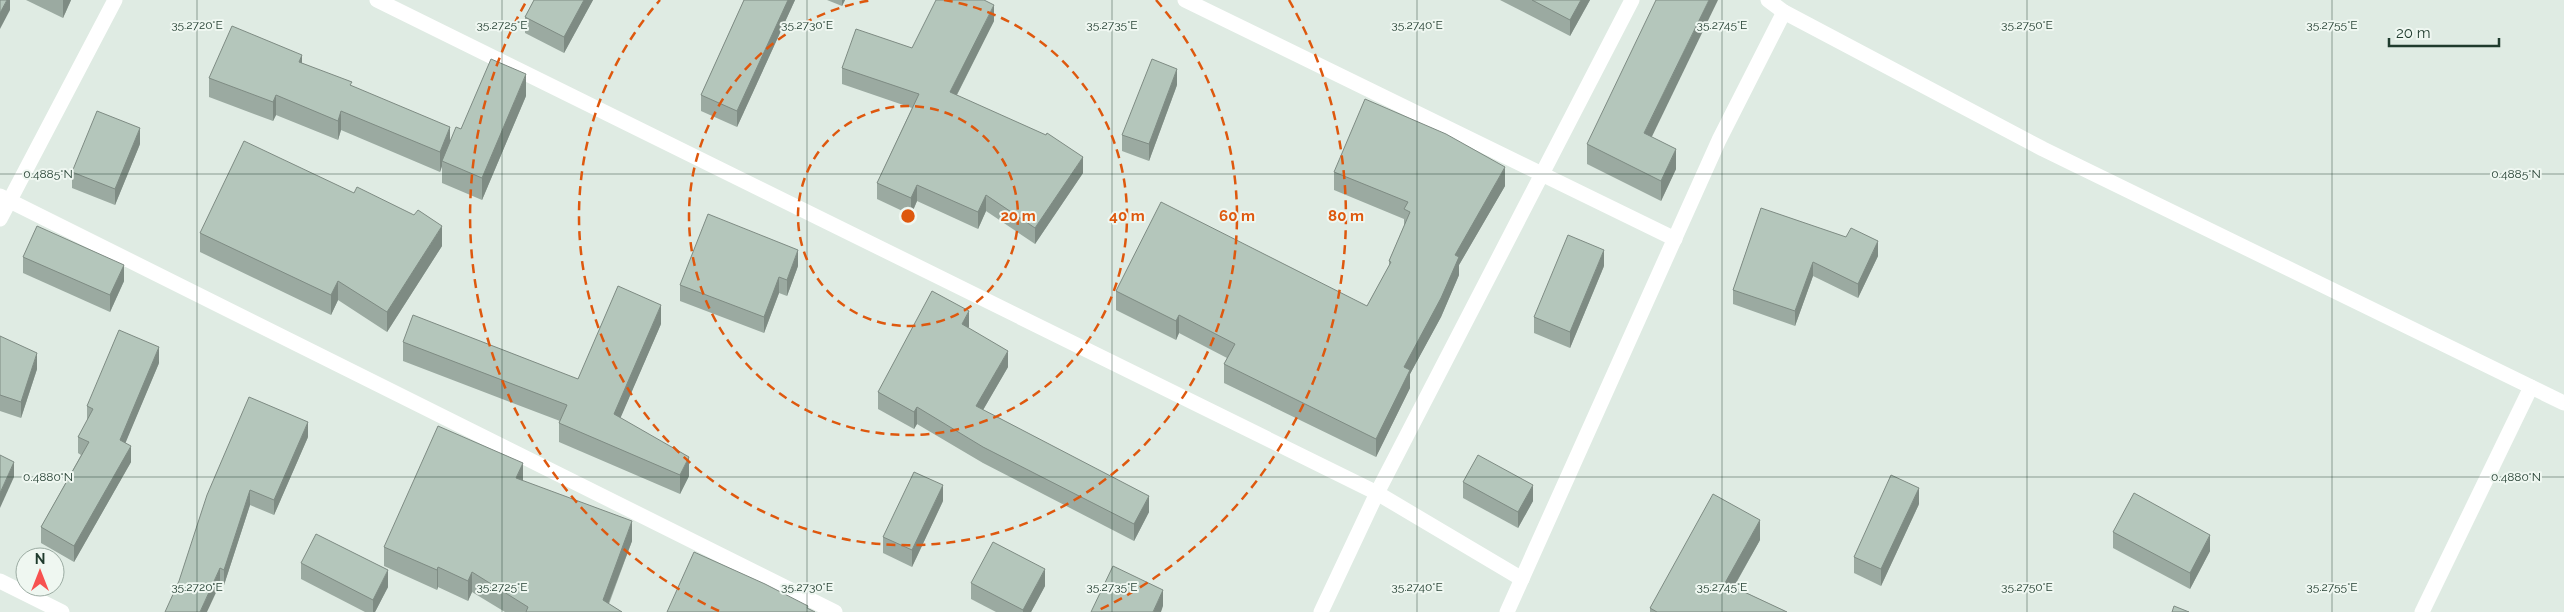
<svg xmlns="http://www.w3.org/2000/svg" width="2564" height="612" viewBox="0 0 2564 612" font-family="Raleway,sans-serif">
<style>
.lines{fill:none;stroke-linecap:round;stroke-linejoin:round}
.minor{stroke:#fff;stroke-width:15}
.wall{fill:#9baaa1}
.shaded-wall{fill:#7e8b83}
.building{fill:#b4c6bb;stroke:#7e8b83}
.ticks{fill:none;stroke:#1f3b2d;stroke-width:1;stroke-opacity:0.45}
.ring{fill:none;stroke:#de580e;stroke-width:2.5;stroke-dasharray:9 6}
.ticks-label{font-size:12px;text-anchor:middle;fill:#1f3b2d;stroke:#eff7f1;stroke-width:4;stroke-linejoin:round;paint-order:stroke}
.centre{fill:#de580e;stroke:#eff7f1;stroke-width:2.5}
.ring-label{font-size:15px;text-anchor:middle;font-weight:bold;fill:#de580e;stroke:#eff7f1;stroke-width:4;stroke-linejoin:round;paint-order:stroke}
</style>
<rect width="100%" height="100%" fill="#dfebe3"/>
<g class="lines">
<!-- minor -->
<g class="minor">
<polyline points="377,0 1377,493 1522,579"/>
<polyline points="1185,0 1675,239"/>
<polyline points="1768,0 1784,12 2043,149 2564,403"/>
<polyline points="0,196 835,612"/>
<polyline points="0,219 115,0"/>
<polyline points="0,581 62,612"/>
<polyline points="1321,612 1377,493 1632,0"/>
<polyline points="1507,612 1719,140 1784,12"/>
<polyline points="2422,612 2531,387"/>
</g>
</g>
<!-- wall -->
<g class="wall">
<polygon points="26,0 71,0 63,18"/>
<polygon points="534,0 593,0 564,53 525,33 525,17"/>
<polygon points="744,0 795,0 737,127 701,111 701,95"/>
<polygon points="827,0 845,0 842,6"/>
<polygon points="1500,0 1590,0 1570,36"/>
<polygon points="994,21 957,95 1083,173 1035,244 986,211 978,229 917,201 911,215 877,199 877,183 912,108 842,84 842,68 912,48"/>
<polygon points="302,63 352,86 450,141 461,129 526,96 482,200 442,183 442,166 440,172 341,130 338,140 276,115 273,121 209,97 209,78"/>
<polygon points="1177,85 1149,161 1122,151 1122,135"/>
<polygon points="140,144 115,205 72,188 72,172"/>
<polygon points="1587,144 1676,169 1661,201 1587,164"/>
<polygon points="1334,172 1505,186 1459,265 1459,275 1441,317 1410,374 1410,388 1376,457 1224,383 1224,364 1227,358 1179,333 1176,340 1116,310 1116,291 1367,306 1389,266 1389,261 1404,226 1404,219 1334,190"/>
<polygon points="1761,208 1878,256 1858,298 1813,276 1795,326 1733,304 1733,290"/>
<polygon points="200,233 442,246 387,332 338,300 331,315 200,252"/>
<polygon points="23,257 124,281 110,312 23,273"/>
<polygon points="798,266 787,296 779,293 764,333 680,301 680,285"/>
<polygon points="1604,266 1570,348 1534,333 1534,317"/>
<polygon points="661,324 620,418 689,476 680,494 559,442 559,423 560,421 403,361 403,342 578,379"/>
<polygon points="0,336 37,369 21,418 0,411"/>
<polygon points="159,363 125,443 131,462 74,562 41,543 41,527 81,455 78,453 78,437 87,421 87,406"/>
<polygon points="1008,367 983,410 1149,512 1134,541 983,463 917,424 914,429 878,409 878,392"/>
<polygon points="308,437 274,515 250,505 224,585 220,584 207,495"/>
<polygon points="523,481 632,541 609,604 622,612 505,612 472,592 468,601 438,587 437,590 384,566 384,547"/>
<polygon points="1463,482 1533,501 1518,528 1463,498"/>
<polygon points="943,501 912,567 883,553 883,537"/>
<polygon points="1919,504 1881,586 1854,573 1854,557"/>
<polygon points="2113,532 2210,551 2190,589 2113,548"/>
<polygon points="1760,540 1734,587 1787,612 1650,612 1650,608"/>
<polygon points="301,563 388,587 375,612 365,612 301,579"/>
<polygon points="971,583 1045,586 1031,612 996,612 971,599"/>
</g>
<!-- shaded-wall -->
<g class="shaded-wall">
<polygon points="7,0 10,0 10,10 0,29 0,13"/>
<polygon points="63,0 71,0 63,18"/>
<polygon points="584,0 593,0 564,53 564,37"/>
<polygon points="788,0 795,0 737,127 737,111"/>
<polygon points="842,0 845,0 842,6"/>
<polygon points="1581,0 1590,0 1570,36 1570,20"/>
<polygon points="1709,0 1718,0 1644,153 1644,133"/>
<polygon points="994,5 994,21 950,108 950,92"/>
<polygon points="302,55 302,75 299,62"/>
<polygon points="1177,69 1177,85 1149,161 1149,144"/>
<polygon points="526,74 526,96 482,200 482,178"/>
<polygon points="276,95 276,115 273,121 273,102"/>
<polygon points="341,111 341,130 338,140 338,121"/>
<polygon points="450,127 450,146 442,161 442,166 440,172 440,152"/>
<polygon points="140,128 140,144 115,205 115,189"/>
<polygon points="1676,149 1676,169 1661,201 1661,181"/>
<polygon points="1083,157 1083,173 1035,244 1035,228"/>
<polygon points="1505,167 1505,186 1459,265 1459,275 1441,317 1410,374 1410,388 1376,457 1376,439 1404,367 1455,255"/>
<polygon points="917,185 917,201 911,215 911,198"/>
<polygon points="986,195 986,211 978,229 978,212"/>
<polygon points="442,226 442,246 387,332 387,312"/>
<polygon points="1878,241 1878,256 1858,298 1858,284"/>
<polygon points="798,250 798,266 787,296 787,280"/>
<polygon points="1604,250 1604,266 1570,348 1570,332"/>
<polygon points="1813,262 1813,276 1795,326 1795,311"/>
<polygon points="124,265 124,281 110,312 110,295"/>
<polygon points="779,277 779,293 764,333 764,317"/>
<polygon points="338,281 338,300 331,315 331,295"/>
<polygon points="661,305 661,324 614,433 614,414"/>
<polygon points="969,311 969,327 962,340 962,324"/>
<polygon points="1179,315 1179,333 1176,340 1176,321"/>
<polygon points="159,347 159,363 120,456 120,440"/>
<polygon points="1008,351 1008,367 976,422 976,406"/>
<polygon points="37,353 37,369 21,418 21,402"/>
<polygon points="917,407 917,424 914,429 914,412"/>
<polygon points="308,422 308,437 274,515 274,500"/>
<polygon points="131,446 131,462 74,562 74,546"/>
<polygon points="689,457 689,476 680,494 680,475"/>
<polygon points="14,462 14,477 0,508 0,493"/>
<polygon points="523,463 523,483 516,478"/>
<polygon points="943,485 943,501 912,567 912,550"/>
<polygon points="1533,485 1533,501 1518,528 1518,512"/>
<polygon points="1919,488 1919,504 1881,586 1881,569"/>
<polygon points="250,490 250,505 224,585 224,570"/>
<polygon points="1149,496 1149,512 1134,541 1134,524"/>
<polygon points="1760,520 1760,540 1725,602 1725,583"/>
<polygon points="632,521 632,541 605,612 603,600"/>
<polygon points="2210,535 2210,551 2190,589 2190,573"/>
<polygon points="438,567 438,587 437,590 437,570"/>
<polygon points="220,568 220,584 207,612 200,612"/>
<polygon points="1045,569 1045,586 1031,612 1023,612 1023,610"/>
<polygon points="388,570 388,587 375,612 373,612 373,600"/>
<polygon points="472,572 472,592 468,601 468,581"/>
<polygon points="1163,590 1163,606 1161,612 1153,612"/>
</g>
<!-- building -->
<g class="building">
<polygon points="0,0 7,0 0,13"/>
<polygon points="534,0 584,0 564,37 525,17"/>
<polygon points="744,0 788,0 737,111 701,95"/>
<polygon points="936,0 984,0 994,5 950,92 1046,135 1047,133 1083,157 1035,228 986,195 978,212 917,185 911,198 877,183 919,94 842,68 856,29 912,48"/>
<polygon points="1532,0 1581,0 1570,20"/>
<polygon points="1656,0 1709,0 1644,133 1676,149 1661,181 1587,144"/>
<polygon points="232,26 302,55 299,62 352,82 350,85 450,127 440,152 341,111 338,121 276,95 273,102 209,78"/>
<polygon points="491,59 526,74 482,178 442,161 456,127 461,129"/>
<polygon points="1152,59 1177,69 1149,144 1122,135"/>
<polygon points="1365,99 1446,134 1505,167 1455,255 1459,257 1441,298 1404,367 1410,370 1376,439 1224,364 1235,344 1179,315 1176,321 1116,291 1161,202 1367,306 1391,262 1389,261 1410,212 1404,209 1408,202 1334,172"/>
<polygon points="97,111 140,128 115,189 72,172"/>
<polygon points="244,141 354,193 357,187 414,215 418,210 442,226 387,312 338,281 331,295 200,233"/>
<polygon points="1761,208 1846,237 1851,228 1878,241 1858,284 1813,262 1795,311 1733,290"/>
<polygon points="708,214 798,250 787,280 779,277 764,317 680,285"/>
<polygon points="37,226 124,265 110,295 23,257"/>
<polygon points="1568,235 1604,250 1570,332 1534,317"/>
<polygon points="618,286 661,305 614,414 689,457 680,475 559,423 567,405 403,342 413,315 578,379"/>
<polygon points="932,291 969,311 962,324 1008,351 976,406 1149,496 1134,524 983,447 917,407 914,412 878,392"/>
<polygon points="119,330 159,347 120,440 131,446 74,546 41,527 89,442 78,437 93,409 87,406"/>
<polygon points="0,336 37,353 21,402 0,395"/>
<polygon points="249,397 308,422 274,500 250,490 224,570 220,568 200,612 165,612 179,581 207,495"/>
<polygon points="438,426 523,463 516,478 632,521 603,600 622,612 526,612 528,607 472,572 468,581 438,567 437,570 384,547"/>
<polygon points="0,455 14,462 0,493"/>
<polygon points="1478,455 1533,485 1518,512 1463,482"/>
<polygon points="914,472 943,485 912,550 883,537"/>
<polygon points="1891,475 1919,488 1881,569 1854,557"/>
<polygon points="2134,493 2210,535 2190,573 2113,532"/>
<polygon points="1713,494 1760,520 1725,583 1787,612 1657,612 1650,608"/>
<polygon points="316,534 388,570 373,600 301,563"/>
<polygon points="993,542 1045,569 1023,610 971,583"/>
<polygon points="694,552 765,584 808,606 807,608 815,612 667,612"/>
<polygon points="1113,566 1163,590 1153,612 1091,612"/>
<polygon points="2174,606 2189,612 2172,612"/>
</g>
<!-- ticks -->
<path class="ticks" d="M197,0V612M502,0V612M807,0V612M1112,0V612M1417,0V612M1722,0V612M2027,0V612M2332,0V612M0,174H2564M0,477H2564"/>
<!-- distance rings -->
<g class="ring">
<circle cx="908" cy="216" r="110"/>
<path d="M944 0A219 219 0 1 1 872 0"/>
<path d="M1156 0A329 329 0 1 1 660 0"/>
<path d="M719 611A438 438 0 0 1 527 0M1289 0A438 438 0 0 1 1097 611"/>
</g>
<g class="ticks-label">
<text x="197" y="29">35.2720°E</text>
<text x="502" y="29">35.2725°E</text>
<text x="807" y="29">35.2730°E</text>
<text x="1112" y="29">35.2735°E</text>
<text x="1417" y="29">35.2740°E</text>
<text x="1722" y="29">35.2745°E</text>
<text x="2027" y="29">35.2750°E</text>
<text x="2332" y="29">35.2755°E</text>
<text x="48" y="178">0.4885°N</text>
<text x="2516" y="178">0.4885°N</text>
<text x="48" y="481">0.4880°N</text>
<text x="2516" y="481">0.4880°N</text>
<text x="197" y="591">35.2720°E</text>
<text x="502" y="591">35.2725°E</text>
<text x="807" y="591">35.2730°E</text>
<text x="1112" y="591">35.2735°E</text>
<text x="1417" y="591">35.2740°E</text>
<text x="1722" y="591">35.2745°E</text>
<text x="2027" y="591">35.2750°E</text>
<text x="2332" y="591">35.2755°E</text>
</g>
<circle cx="908" cy="216" r="8" class="centre"/>
<g class="ring-label">
<text x="1018" y="221">20 m</text>
<text x="1127" y="221">40 m</text>
<text x="1237" y="221">60 m</text>
<text x="1346" y="221">80 m</text>
</g>
<!-- north arrow -->
<g transform="translate(40 572)"><circle r="24" fill="#eff7f1" stroke="#9caca3"/>
<path d="M0-4L9 19L0 12L-9 19Z" fill="#f75150"/>
<text y="-8" font-size="14" font-weight="bold" text-anchor="middle" fill="#1f3b2d">N</text>
</g>
<!-- scale -->
<path d="M2389 38v8h110v-8" fill="none" stroke="#1f3b2d" stroke-width="2.5"/>
<text x="2396" y="38" font-size="15" fill="#1f3b2d" stroke="#eff7f1" stroke-width="4" paint-order="stroke">20 m</text>
</svg>
